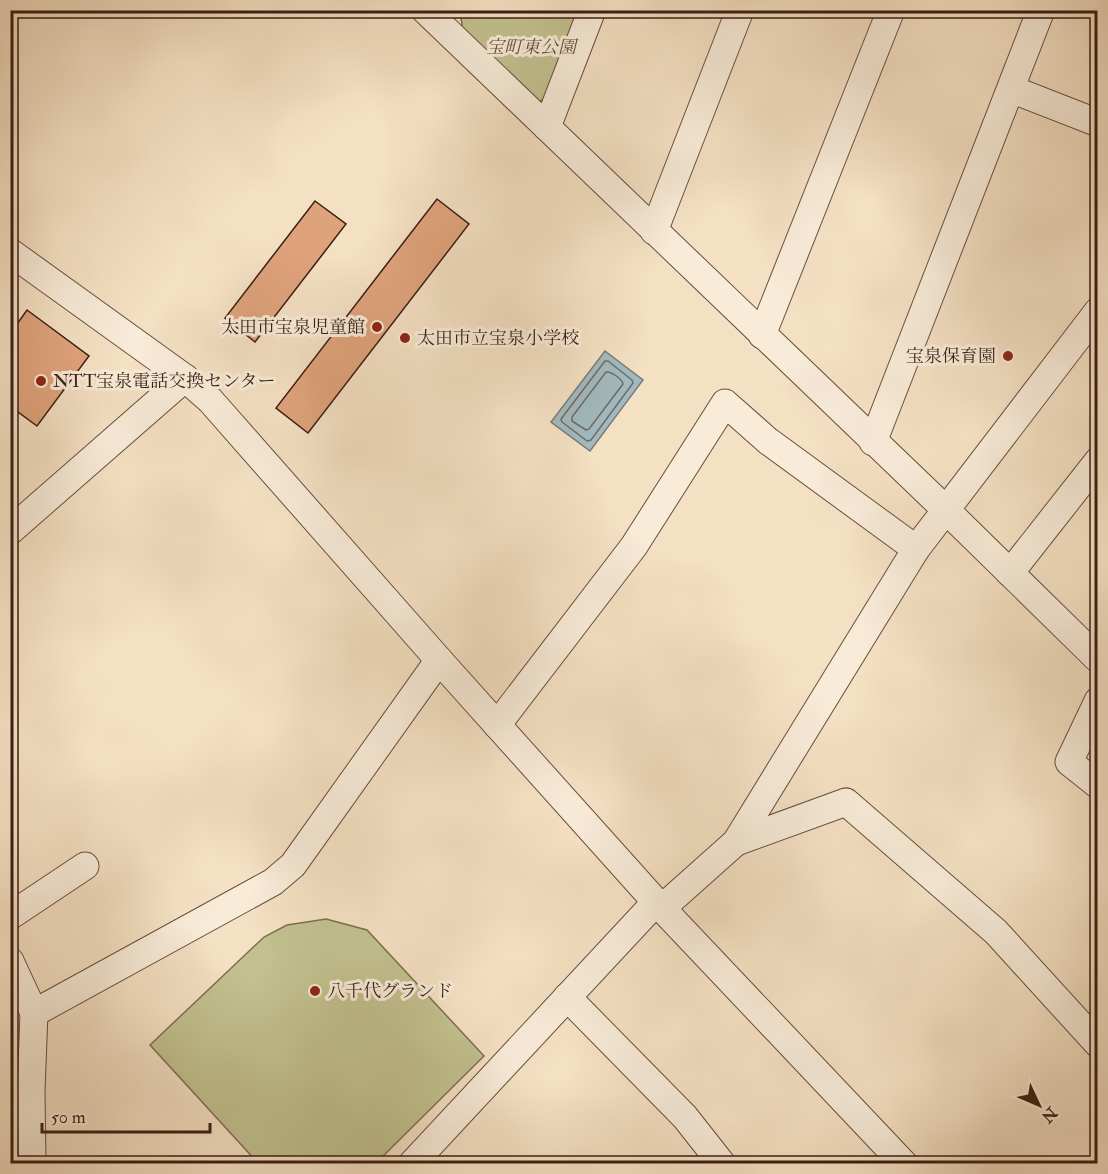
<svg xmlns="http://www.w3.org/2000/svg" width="1108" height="1174" viewBox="0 0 1108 1174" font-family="'IM FELL Double Pica','Noto Serif JP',serif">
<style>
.green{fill:#c2c08f;stroke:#7e6e51;stroke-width:1.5}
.water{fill:#a2babf;stroke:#787b7a;stroke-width:1.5}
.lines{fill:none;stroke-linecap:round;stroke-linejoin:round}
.shore{stroke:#6e6c69;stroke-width:1.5}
.building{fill:#dfa37c;stroke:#3a1d13;stroke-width:1.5}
.minor-casing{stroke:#684e3f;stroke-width:29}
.minor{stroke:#f8ebd8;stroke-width:27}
.poi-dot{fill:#8f2418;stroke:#f8ebd8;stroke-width:2}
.labels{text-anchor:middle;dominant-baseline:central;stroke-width:6;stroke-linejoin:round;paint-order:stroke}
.park-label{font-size:18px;font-style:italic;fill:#634e38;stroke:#f8ebd8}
.poi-label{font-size:18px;fill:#3a1d13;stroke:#f8ebd8;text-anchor:start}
</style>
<rect width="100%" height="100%" fill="#f4e0c3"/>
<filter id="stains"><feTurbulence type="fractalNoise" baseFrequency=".00333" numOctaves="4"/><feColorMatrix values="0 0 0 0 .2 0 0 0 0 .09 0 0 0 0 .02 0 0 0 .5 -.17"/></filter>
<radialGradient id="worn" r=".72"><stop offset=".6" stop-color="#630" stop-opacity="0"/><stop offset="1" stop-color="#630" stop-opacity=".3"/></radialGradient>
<!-- green -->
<g class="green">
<polygon points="460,11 585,11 551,98 535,102 463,31"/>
<polygon points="326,919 367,930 484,1056 376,1163 258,1163 150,1045 264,937 287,925"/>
</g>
<!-- water -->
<polygon class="water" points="605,351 643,380 590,451 551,422"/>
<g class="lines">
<!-- shore -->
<g class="shore">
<polygon points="605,361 608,361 632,380 633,383 591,440 587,441 562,422 561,419"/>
<path d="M606,372C611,371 622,379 623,384L589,429L586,430L572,421V417Z"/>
</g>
</g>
<!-- building -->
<g class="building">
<polygon points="437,199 469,224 308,433 276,408"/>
<polygon points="315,201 346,224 255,342 225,318"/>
<polygon points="27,310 89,356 37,426 10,406 10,334"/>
</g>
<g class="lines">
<defs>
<g id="minor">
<polyline points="425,10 945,509 1098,659"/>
<polyline points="1011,89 1098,123"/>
<polyline points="547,127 592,10"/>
<polyline points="654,231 740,10"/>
<polyline points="10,252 185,378 210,400 439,660 656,902 904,1164"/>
<polyline points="762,335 891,10"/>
<polyline points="873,442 1041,10"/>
<polyline points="10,531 185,378"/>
<polyline points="1010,573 1098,461"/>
<polyline points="1098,701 1069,762 1098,785"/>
<polyline points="497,725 634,546 725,403 768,441 916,549"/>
<polyline points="736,842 846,802 996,932 1098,1044"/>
<polyline points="662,908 736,842 916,549 1098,311"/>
<polyline points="10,916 85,866"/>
<polyline points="10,961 34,1013 31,1091 32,1164"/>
<polyline points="567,997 685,1117 722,1164"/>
<polyline points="34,1013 273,882 293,865 439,660"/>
<polyline points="412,1164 656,902"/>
</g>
</defs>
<!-- minor casing -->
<use href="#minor" class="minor-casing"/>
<!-- minor -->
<use href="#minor" class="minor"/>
</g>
<!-- markers -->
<g class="poi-dot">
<circle cx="377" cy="327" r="6"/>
<circle cx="405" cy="338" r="6"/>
<circle cx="1008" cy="356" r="6"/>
<circle cx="41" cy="381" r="6"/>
<circle cx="315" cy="991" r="6"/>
</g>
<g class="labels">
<!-- park labels -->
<g class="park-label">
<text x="531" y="47">宝町東公園</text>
</g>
<!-- poi labels -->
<g class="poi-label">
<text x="365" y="327" text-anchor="end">太田市宝泉児童館</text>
<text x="417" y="338">太田市立宝泉小学校</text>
<text x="996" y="356" text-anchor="end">宝泉保育園</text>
<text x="53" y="381">NTT宝泉電話交換センター</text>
<text x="327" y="991">八千代グランド</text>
</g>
</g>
<!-- margin -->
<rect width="1108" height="1174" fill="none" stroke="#f4e0c3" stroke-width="36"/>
<rect x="12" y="12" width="1084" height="1150" fill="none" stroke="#3a1d13" stroke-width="3"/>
<rect x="18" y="18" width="1072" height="1138" fill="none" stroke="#3a1d13" stroke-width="1.5"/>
<!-- north arrow -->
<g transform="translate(1039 1105) rotate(134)" stroke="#f8ebd8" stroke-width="4.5" paint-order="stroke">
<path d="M0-4.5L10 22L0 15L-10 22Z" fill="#3a1d13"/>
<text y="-9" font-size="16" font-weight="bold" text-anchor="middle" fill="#3a1d13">N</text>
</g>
<!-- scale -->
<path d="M42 1123v9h168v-9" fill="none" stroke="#3a1d13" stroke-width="3"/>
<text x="51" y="1123" font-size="18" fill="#3a1d13" stroke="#f8ebd8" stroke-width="4.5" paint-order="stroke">50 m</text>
<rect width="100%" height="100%" filter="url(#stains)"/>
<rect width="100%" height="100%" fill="url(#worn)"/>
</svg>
